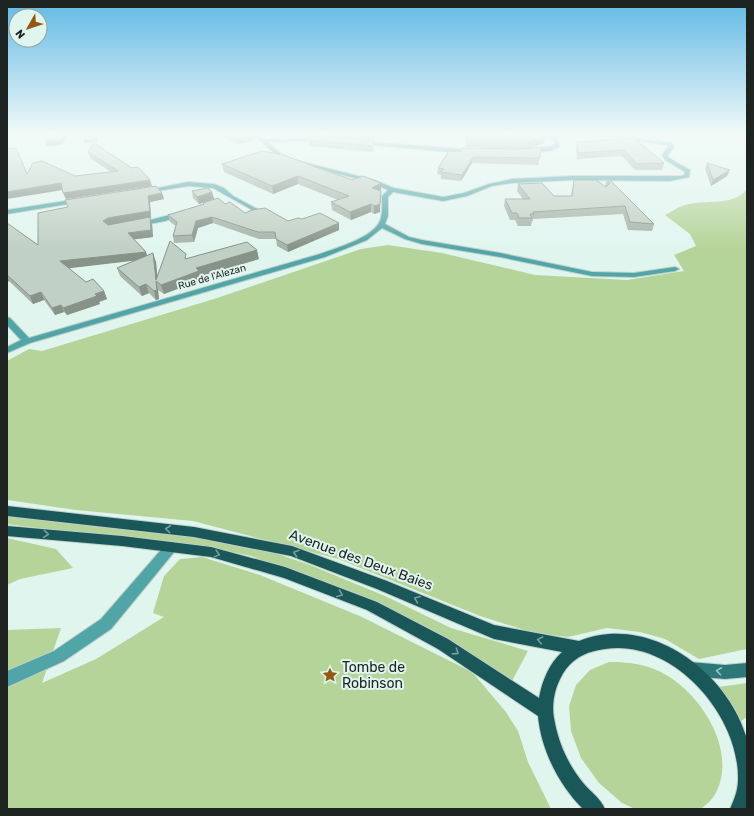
<svg xmlns="http://www.w3.org/2000/svg" width="754" height="816" viewBox="0 0 754 816" font-family="Rubik,sans-serif">
<style>
.green{fill:#b5d499}
.lines{fill:none;stroke-linecap:round;stroke-linejoin:round}
.minor-casing{stroke:#becfca;stroke-width:2}
.tertiary-casing{stroke:#becfca;stroke-width:2}
.secondary-casing{stroke:#becfca;stroke-width:2}
.primary-casing{stroke:#becfca;stroke-width:2}
.minor{fill:#52a5a6;fill-rule:evenodd}
.tertiary{fill:#52a5a6;fill-rule:evenodd}
.secondary{fill:#2c7879;fill-rule:evenodd}
.primary{fill:#195758;fill-rule:evenodd}
.wall{fill:#a6b3a9}
.shaded-wall{fill:#879289}
.building{fill:#c1d0c4;stroke:#879289}
.oneway{stroke:#739e9c}
.oneway2{stroke:#99c3c0}
.labels{text-anchor:middle;dominant-baseline:central;stroke-width:4;stroke-linejoin:round;paint-order:stroke}
.far-street-label{font-size:10px;fill:#1c2321;stroke:#e1f5ef}
.near-street-label{font-size:14px;fill:#1c2321;stroke:#e1f5ef}
.near-poi-label{font-size:14px;fill:#1c2321;stroke:#e1f5ef;text-anchor:start}
</style>
<rect width="100%" height="100%" fill="#e1f5ef"/>
<!-- green -->
<g class="green">
<path d="M747,189V649L699,659L665,639L640,632L607,628L568,637L534,633L480,616L338,559L193,521L76,510L7,500V361L29,349L42,351L214,299L361,249L388,245L442,253L535,275L627,280L684,271L674,255L696,246L690,234L665,215C671,212 678,207 685,205C705,199 733,207 747,189Z"/>
<polygon points="7,515 191,534 254,546 310,565 385,596 451,628 528,651 512,681 447,638 366,599 251,556 198,545 21,526 7,524"/>
<polygon points="7,538 56,549 73,568 20,579 7,585"/>
<polygon points="202,557 260,575 362,617 472,672 506,712 518,731 528,762 551,809 7,809 7,630 61,628 42,683 96,659 164,617 153,613 164,576 180,559"/>
<path d="M609,662C625,662 639,663 654,669C698,686 741,752 714,796C711,801 705,805 701,809H635L622,803L599,783L581,758L571,731L569,706L576,685L590,670Z"/>
<polygon points="747,683 747,717 741,721 718,687"/>
</g>
<g class="lines">
<defs>
<g id="minor">
<path d="M254,135H259L264,139L323,138L321,140L268,142L281,154L291,159L374,180L394,188L443,197L464,193L489,184L512,179L572,176H681L684,175L685,172L665,160L662,155L668,147V145L597,135H608L672,143L674,147L668,155L669,158L690,170L689,177L670,181L572,180L512,183L492,186L467,196L443,201L393,192L388,197V216L385,224L409,237L422,240L500,253L592,272L634,273L675,267L679,269L675,271L634,277L592,276L500,257L422,244L405,239L382,228L367,240L325,257L30,343L7,353V347L21,340L7,325V317L10,318L29,338L320,254C336,248 373,238 380,221C383,213 382,204 382,196L388,190L370,182L287,161L277,156Z"/>
<polygon points="544,135 549,135 558,138 559,147 550,151 527,153 527,151 554,145 554,140"/>
<polygon points="359,141 473,150 476,152 473,154 361,144"/>
<polygon points="188,182 214,184 224,188 233,196 259,210 254,211 213,188 188,186 145,193 142,191"/>
<polygon points="78,199 80,200 80,202 7,214 7,210"/>
<polygon points="181,212 183,213 183,215 165,221 138,226 135,224"/>
</g>
<polygon id="tertiary" points="171,542 175,543 177,547 175,551 111,629 64,661 7,687 7,671 54,651 101,619 167,543"/>
<polygon id="secondary" points="690,662 725,665 747,663 747,677 725,679 690,676 685,674 683,669 685,664"/>
<path id="primary" d="M7,506L194,527L292,546L387,581L494,625L579,641C647,613 726,670 746,736C748,742 747,750 747,757C747,774 747,792 747,809H730C734,800 738,790 738,780C740,715 672,638 605,649C589,651 576,656 566,669C556,683 551,701 554,718C558,742 568,765 584,784C591,792 601,799 605,809H583C559,785 541,750 538,716L438,649L367,610L284,578L211,557L122,546L7,536V526L122,536L211,547L285,567L377,602L448,639L539,698C542,681 549,664 562,652L494,639L377,589L291,556L194,537L7,516Z"/>
</defs>
<!-- minor casing -->
<use href="#minor" class="minor-casing"/>
<!-- tertiary casing -->
<use href="#tertiary" class="tertiary-casing"/>
<!-- secondary casing -->
<use href="#secondary" class="secondary-casing"/>
<!-- primary casing -->
<use href="#primary" class="primary-casing"/>
<!-- minor -->
<use href="#minor" class="minor"/>
<!-- tertiary -->
<use href="#tertiary" class="tertiary"/>
<!-- secondary -->
<use href="#secondary" class="secondary"/>
<!-- primary -->
<use href="#primary" class="primary"/>
</g>
<!-- wall -->
<g class="wall">
<polygon points="220,135 254,135 255,140 237,144"/>
<polygon points="315,135 375,135 374,141 373,152 309,146 309,137 319,137 316,137"/>
<polygon points="446,135 545,135 544,143 527,149 465,147 466,140 468,137"/>
<polygon points="555,135 568,135 559,138 555,136"/>
<polygon points="634,138 664,163 662,170 635,170 622,156 577,159 576,148 577,142"/>
<polygon points="88,152 152,186 66,199 63,190 27,174 75,176 111,172 90,158"/>
<polygon points="460,152 541,154 538,165 472,163 461,181 441,179 441,175 437,174 438,168"/>
<polygon points="707,163 730,170 727,176 711,186 705,169"/>
<polygon points="222,164 381,183 381,190 380,191 381,191 380,212 374,214 371,212 351,220 332,210 331,202 338,200 298,184 273,194 224,172"/>
<polygon points="607,179 654,224 652,231 628,230 623,214 533,219 533,221 532,221 531,226 518,226 515,220 510,220 504,206 505,199 523,199 517,191 518,184 554,196 571,196 574,180 605,186"/>
<polygon points="192,191 212,192 214,199 199,204 193,198"/>
<polygon points="162,193 164,199 150,202 151,218 150,218 152,224 153,237 134,239 146,252 147,255 156,262 157,276 187,259 259,259 201,276 201,280 164,294 158,290 159,299 156,300 149,293 142,296 120,276 117,268 135,260 68,268 86,282 104,291 107,299 99,302 100,304 67,315 64,312 55,315 44,300 33,304 9,281 7,282 7,223 38,245"/>
<polygon points="203,203 225,204 245,213 288,221 302,219 339,223 339,230 288,252 277,246 276,239 259,239 213,223 198,228 194,242 174,243 173,236 176,226 170,222 168,215 203,205"/>
</g>
<!-- shaded-wall -->
<g class="shaded-wall">
<polygon points="63,135 67,135 62,145 47,146 45,141"/>
<polygon points="97,135 98,135 97,142 85,143 84,140"/>
<polygon points="253,135 254,135 255,140 237,144 236,138"/>
<polygon points="545,135 544,143 527,149 528,142"/>
<polygon points="559,135 568,135 559,138"/>
<polygon points="473,157 472,163 461,181 462,175"/>
<polygon points="730,170 727,176 711,186 713,180"/>
<polygon points="298,176 298,184 273,194 272,186"/>
<polygon points="150,180 152,186 66,199 63,193"/>
<polygon points="61,183 63,190 7,199 7,192"/>
<polygon points="381,183 381,190 372,196 372,188"/>
<polygon points="212,192 214,199 199,204 197,197"/>
<polygon points="162,193 164,199 150,202 151,218 150,218 152,224 153,237 130,240 106,228 103,221 108,218 148,196"/>
<polygon points="371,204 371,212 351,220 350,212"/>
<polygon points="380,204 380,212 374,214 374,206"/>
<polygon points="212,217 213,223 198,228 194,242 192,235 196,221"/>
<polygon points="339,223 339,230 288,252 287,245"/>
<polygon points="257,250 259,259 201,276 201,280 164,294 161,285 196,268"/>
<polygon points="146,252 148,259 63,269 60,261"/>
<polygon points="153,253 156,262 158,282 156,281"/>
<polygon points="7,276 9,281 7,282"/>
<polygon points="156,281 158,290 159,299 156,300 154,291"/>
<polygon points="146,284 149,293 142,296 139,287"/>
<polygon points="104,291 107,299 99,302 100,304 67,315 63,308"/>
<polygon points="41,292 44,300 33,304 30,296"/>
<polygon points="61,305 64,312 55,315 52,308"/>
</g>
<!-- building -->
<g class="building">
<polygon points="48,135 63,135 61,140 45,141"/>
<polygon points="85,135 97,135 96,139 84,140"/>
<polygon points="229,135 253,135 236,138"/>
<polygon points="469,135 545,135 545,136 528,142 466,140"/>
<polygon points="328,136 374,140 373,146 309,140 309,137"/>
<polygon points="634,138 664,163 637,164 624,150 578,153 577,142"/>
<polygon points="94,143 132,168 138,167 150,180 63,193 61,183 7,192 7,149 16,148 27,174 33,163 42,161 75,176 118,171 88,152"/>
<polygon points="542,147 539,158 473,157 462,175 441,172 444,169 438,168 449,151 460,152 462,148 522,149"/>
<polygon points="262,151 283,155 352,180 363,176 381,183 372,188 381,191 380,204 374,206 371,204 350,212 331,202 349,196 298,176 272,186 222,164"/>
<polygon points="707,163 730,170 713,180"/>
<polygon points="607,179 609,179 654,224 630,222 625,206 533,212 534,214 530,214 532,218 519,218 517,213 512,213 505,199 530,199 518,184 542,183 554,196 572,196 574,180 596,180 606,187 610,183"/>
<polygon points="156,186 162,193 148,196 150,211 108,218 103,221 108,225 150,217 151,230 128,233 146,252 60,261 86,282 93,279 104,291 95,294 97,296 63,308 61,305 52,308 41,292 30,296 7,275 7,223 38,245 38,213 68,207 65,200"/>
<polygon points="208,188 212,192 197,197 192,191"/>
<polygon points="218,198 225,204 230,202 245,213 252,210 265,208 288,221 298,218 302,219 320,213 339,223 287,245 276,239 275,232 258,232 212,217 196,221 192,235 173,236 177,222 168,215 204,204 203,203"/>
<polygon points="170,241 186,254 185,259 247,242 257,250 196,268 199,271 161,285 156,281 157,290 154,291 146,284 139,287 117,268 153,253 156,280"/>
</g>
<!-- one-way arrows -->
<defs><path id="oneway-chevron" d="M-2-3.5L2.5 0L-2 3.5" fill="none" stroke-width="1.6" stroke-linecap="round" stroke-linejoin="round"/></defs>
<g class="oneway">
<use href="#oneway-chevron" transform="translate(168 529) rotate(-174)"/>
<use href="#oneway-chevron" transform="translate(46 534) rotate(5)"/>
<use href="#oneway-chevron" transform="translate(296 553) rotate(-162)"/>
<use href="#oneway-chevron" transform="translate(217 554) rotate(15)"/>
<use href="#oneway-chevron" transform="translate(340 594) rotate(21)"/>
<use href="#oneway-chevron" transform="translate(417 599) rotate(-158)"/>
<use href="#oneway-chevron" transform="translate(540 640) rotate(-169)"/>
<use href="#oneway-chevron" transform="translate(456 652) rotate(33)"/>
</g>
<use class="oneway2" href="#oneway-chevron" transform="translate(719 671) rotate(-172)"/>
<!-- sky -->
<linearGradient id="sky" x2="0" y2="1"><stop stop-color="#61b9e5"/><stop offset="0.54" stop-color="#f2faf8"/><stop offset="1" stop-color="#f2faf8" stop-opacity="0"/></linearGradient>
<rect width="754" height="249" fill="url(#sky)"/>
<!-- icons -->
<defs>
<symbol id="sight-bare" viewBox="-9 -9 18 18"><path d="M0-6L1.8-2.2L6-1.7L2.9 1.2L3.7 5.4L0 3.3L-3.7 5.4L-2.9 1.2L-6-1.7L-1.8-2.2Z" fill="#915912" stroke="#e1f5ef" stroke-width="2.5" paint-order="stroke"/></symbol>
</defs>
<g fill-rule="evenodd">
<use href="#sight-bare" x="319" y="664" width="22" height="22"/>
</g>
<g class="labels">
<!-- far-street labels -->
<g class="far-street-label">
<text transform="translate(212 277) rotate(-16)">Rue de l'Alezan</text>
</g>
<!-- near-street labels -->
<g class="near-street-label">
<text transform="translate(361 560) rotate(20)">Avenue des Deux Baies</text>
</g>
<!-- near-poi labels -->
<g class="near-poi-label">
<text x="342" y="667">Tombe de<tspan x="342" dy="16">Robinson</tspan></text>
</g>
</g>
<!-- border -->
<rect width="754" height="816" fill="none" stroke="#1c2321" stroke-width="16"/>
<!-- north arrow -->
<g transform="translate(28 28) rotate(231)"><circle r="19" fill="#e1f5ef" stroke="#92a19d"/>
<path d="M0-3L7 15L0 10L-7 15Z" fill="#915912"/>
<text y="-6" font-size="11" font-weight="bold" text-anchor="middle" fill="#1c2321">N</text>
</g>
</svg>
